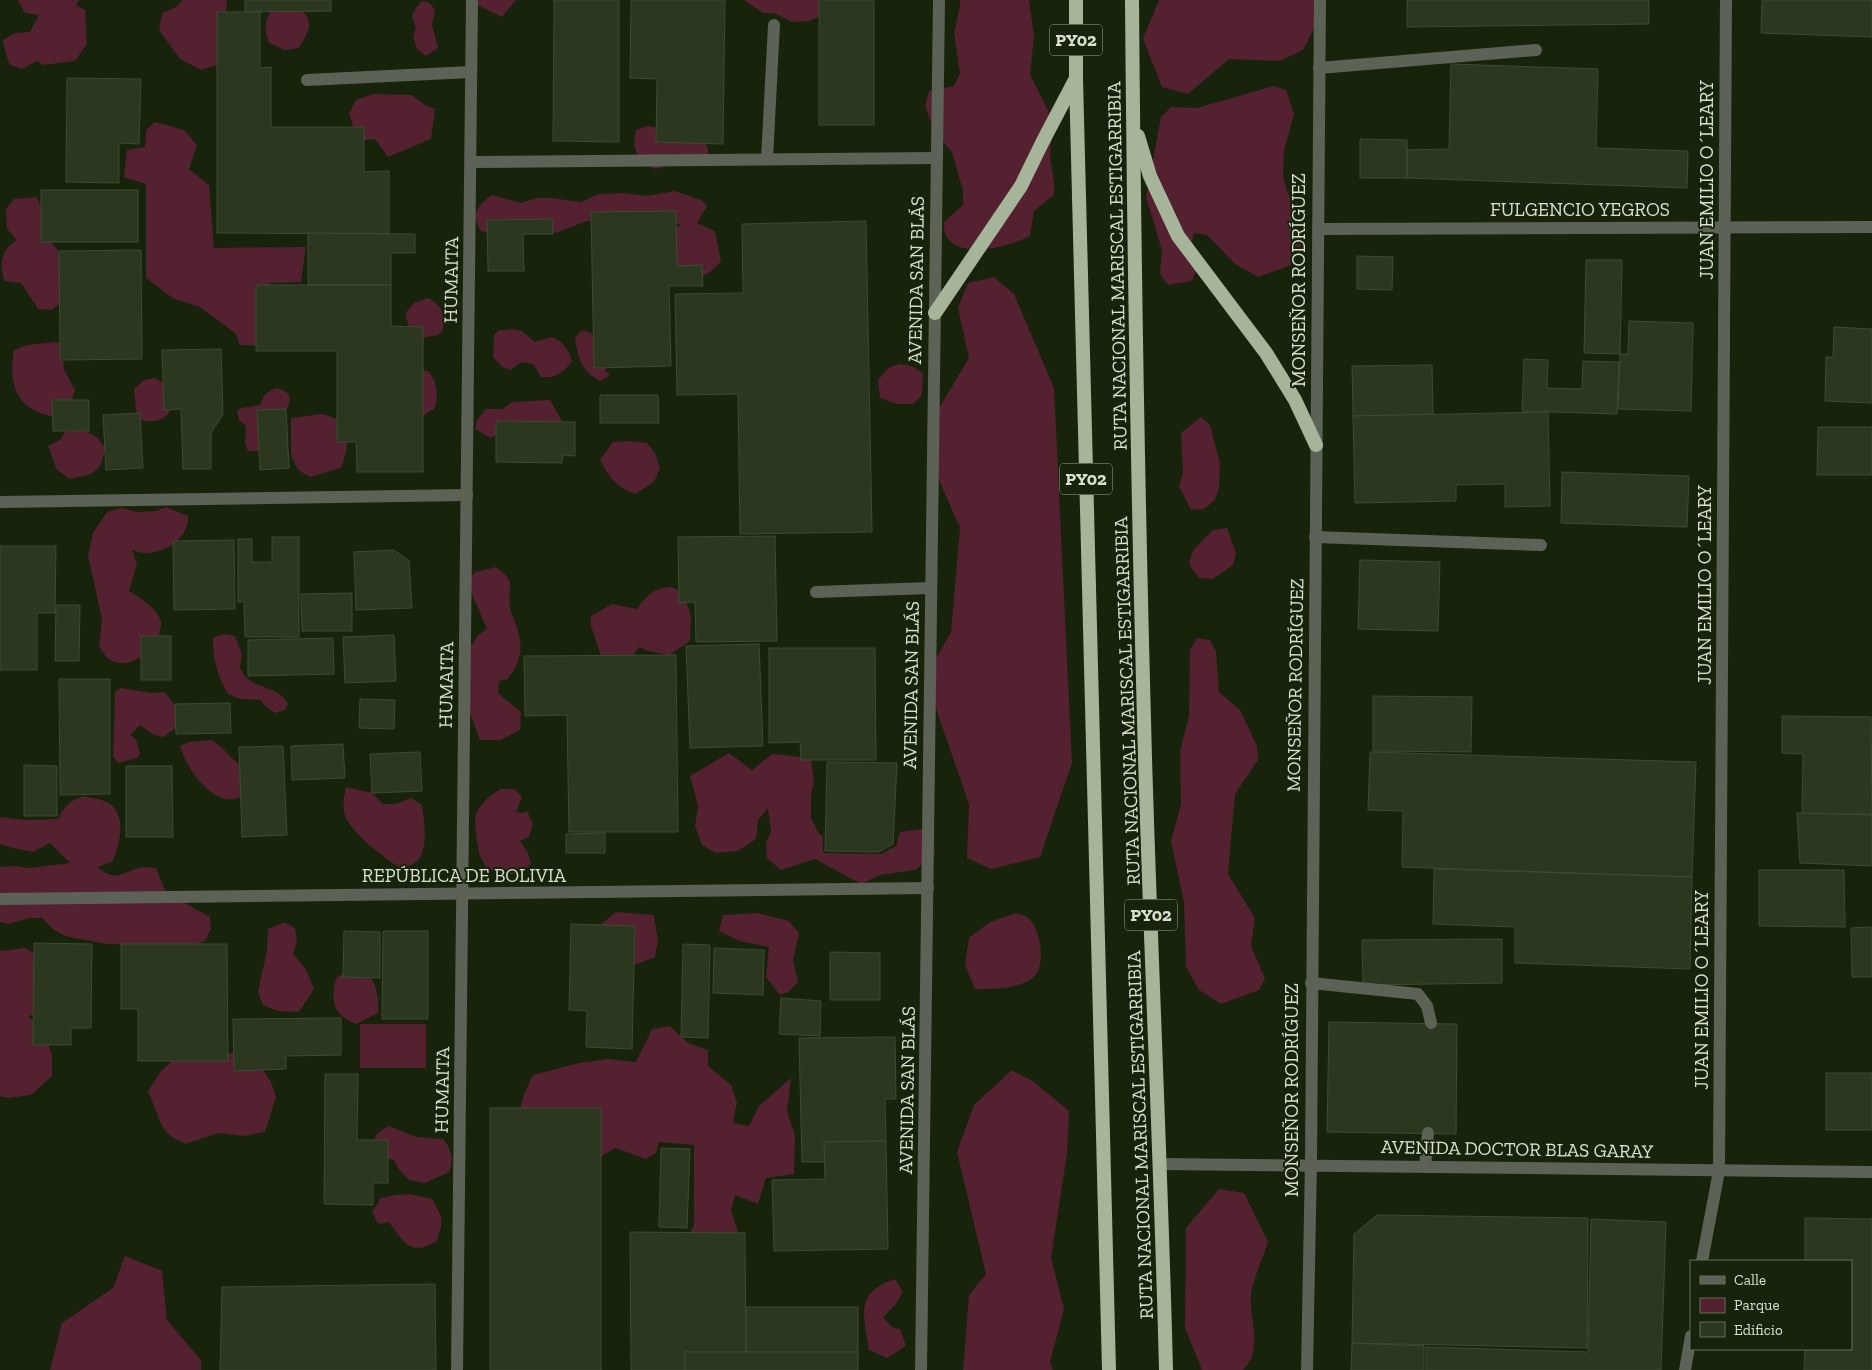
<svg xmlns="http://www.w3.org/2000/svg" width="1872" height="1370" viewBox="0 0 1872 1370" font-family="'Zilla Slab',serif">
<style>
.green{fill:#53212f}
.building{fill:#2b381f;stroke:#3e4b32}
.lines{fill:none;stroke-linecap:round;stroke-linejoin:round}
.service{stroke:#5c6256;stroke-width:12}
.minor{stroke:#5c6256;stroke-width:12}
.tertiary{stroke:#5c6256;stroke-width:12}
.trunk{stroke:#a6b499;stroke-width:14}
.labels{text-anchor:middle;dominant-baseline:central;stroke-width:4;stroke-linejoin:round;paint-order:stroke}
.shield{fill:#17230a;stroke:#9ea895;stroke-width:1}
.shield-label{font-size:18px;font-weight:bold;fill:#d8e1d1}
.street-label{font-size:19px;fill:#d8e1d1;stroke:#17230a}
</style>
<rect width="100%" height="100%" fill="#17230a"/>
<!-- green -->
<g class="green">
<polygon points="18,0 79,0 76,5 85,10 87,44 75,61 43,65 37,61 22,69 10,65 5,51 3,40 15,33 30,32 39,15 25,13"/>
<polygon points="183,0 227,0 220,64 201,70 180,59 159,30 162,13 176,7"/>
<polygon points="475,0 516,0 502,17 477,5"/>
<polygon points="744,0 828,0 823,15 809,21 792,22 774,13 763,13"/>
<path d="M960,0H1029L1034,37L1030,75L1053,120L1050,157L1054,182V195L1034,211L1030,236C1012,246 961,260 947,237C944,234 944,227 944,222L963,205V191L952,152L934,131L925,106L929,91L954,86L960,73L954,33L960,6Z"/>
<polygon points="1159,0 1316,0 1316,25 1303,50 1280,61 1229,59 1188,94 1162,87 1143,39"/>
<polygon points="422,1 430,3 435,10 432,25 438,48 426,56 417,49 413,37 416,29 412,17 416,8"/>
<path d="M299,6C315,24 310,29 299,48L285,50L269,43C264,28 264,24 272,9Z"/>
<polygon points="1274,86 1286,90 1294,114 1284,151 1283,177 1303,240 1294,264 1258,277 1235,264 1207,235 1194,233 1191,245 1197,269 1192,281 1168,285 1160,274 1162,250 1146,197 1161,117 1171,107 1197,108"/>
<polygon points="373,94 412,95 425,105 435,109 431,139 388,157 375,139 358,141 349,114 356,100"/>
<polygon points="155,122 184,130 197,145 189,169 209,185 214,248 306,247 301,282 269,283 281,315 260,346 240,345 236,334 200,307 174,299 146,278 146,184 124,177 127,150 145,147 146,130"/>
<path d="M648,126L701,135L707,146L709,155L656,169L643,165C635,153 632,144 636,130Z"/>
<path d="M675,191L701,200L707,206L697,223L715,231L721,261C708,277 700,279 680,275L667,237L681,224L603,218L584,222L556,233L544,228L498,234L481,231C470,214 478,205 492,195L521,203L536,198H551L581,202L599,194L624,193L646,196Z"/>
<path d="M37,197L45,219L44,234L56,248L66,264L67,297L52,310L38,309L21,283L4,281C0,261 0,251 17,240L7,229L6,209L14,199Z"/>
<polygon points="994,277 1014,294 1054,388 1072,763 1040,857 991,869 967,858 969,804 925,677 951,632 960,528 929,457 927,428 969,358 958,308 968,283"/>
<path d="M428,298C443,306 444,313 443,330L438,335L422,338L410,330L405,314L414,303Z"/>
<path d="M512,329L522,331L535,342L552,337C564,342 568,349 572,361C564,372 556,379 541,377L533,364L521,362L511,370L502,367L493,357L494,335L498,331Z"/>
<path d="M582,330L601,337L609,363L605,371L609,373V376L600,381C581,371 578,358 575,338Z"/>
<path d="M55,342L61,343L64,369L75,390L70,406L50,416C15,408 8,382 14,350L27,345Z"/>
<polygon points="899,364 911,366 923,373 922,395 913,404 896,404 880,398 878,380 888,368"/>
<path d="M418,371H428C438,383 438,393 435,408L420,418Z"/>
<path d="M155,378L165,384L174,403C166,422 156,424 137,419L134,389L144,380Z"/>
<path d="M276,388C300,393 287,408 279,421C272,431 268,442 259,451H248L245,444L246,426L239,420L237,411L242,408L260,405L265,394Z"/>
<polygon points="550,400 563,423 504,429 491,438 475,429 477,420 486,409 502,409 512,402"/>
<path d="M322,414C354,421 350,442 341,468L310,477L298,470L291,455V418Z"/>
<polygon points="1201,417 1210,425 1220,463 1219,489 1214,501 1204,509 1191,510 1179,486 1183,473 1181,433"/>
<path d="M65,432C86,431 93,429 105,448C101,473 94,474 70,479L57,470L48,446L60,440Z"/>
<path d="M630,441L647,443L655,453L660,468L654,482L635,494C617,487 609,478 600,460L613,442Z"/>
<path d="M166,507L188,516C190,537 166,552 148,553C142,554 137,551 132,550L137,564L129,591C138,596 162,612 161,624C161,645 134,671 112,661C107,659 103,652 99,647L102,619L88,555L93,533L107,512L121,508L137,512L156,511Z"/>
<polygon points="1227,528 1236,553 1233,565 1213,579 1199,578 1191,568 1189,562 1194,549 1213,530"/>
<path d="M496,567C518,583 507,585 510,607C511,613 514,619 516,625C524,648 522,659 508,679L499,681L498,693L521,712L520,730L501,740H480L469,711L466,655L478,635L487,629L466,580L476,572Z"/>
<path d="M671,587L683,592L691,615L690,641L669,655L648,651L639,647L628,662H603L591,626V616L612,604L637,609C648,595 653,588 671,587Z"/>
<path d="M223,634L235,636L242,654L240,668C242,671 244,676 247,678C261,690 278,686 288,704L285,710L275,713L263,704L261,700L240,699L228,694C217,676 213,659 213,638Z"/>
<polygon points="1197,638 1210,640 1216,652 1219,692 1240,710 1257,746 1258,760 1235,794 1228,874 1255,918 1251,946 1265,978 1259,990 1221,1004 1199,990 1186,967 1184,903 1171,841 1181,804 1180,752 1189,715 1190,650"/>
<polygon points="121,688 152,693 165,692 177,708 177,727 163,737 154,735 140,725 130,735 136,739 140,754 137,758 118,763 113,757 115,692"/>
<path d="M211,740C223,745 230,760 243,766V796C215,812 186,768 180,746L189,742Z"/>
<polygon points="729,753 752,770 772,754 811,758 814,782 811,796 811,818 819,834 823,837 823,853 881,854 896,846 900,832 922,829 933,840 935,854 915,870 880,875 861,884 815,859 781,870 767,858 766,843 771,832 768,808 758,820 756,839 738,851 716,853 702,845 695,826 698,806 690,776"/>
<path d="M346,787L372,793L383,804H396L411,798L422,805C424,821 431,858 411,865C408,867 402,866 399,867C383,857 351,833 345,815C342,806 344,797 346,787Z"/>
<path d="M501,789H514L522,797L516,812L523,813L527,811L533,824L529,837L520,841L528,853L531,864C517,878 492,880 482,860C478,852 477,842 476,833C476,828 475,822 475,817C478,805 491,794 501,789Z"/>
<path d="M84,796C91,798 103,799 110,804C127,816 120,846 112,862L98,867C117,885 125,869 144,867C148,867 153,868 156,868L166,893L210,917L211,929L206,940L193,946L106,944L65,936L53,929L42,918H29L9,924L0,922V867L17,866L29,868L70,863L50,843L33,852L12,848L0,844V817L27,820L59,819C64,805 70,801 84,796Z"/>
<polygon points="616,912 654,915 658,941 655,957 634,965 610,966 599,951 600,925"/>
<polygon points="757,913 789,921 799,933 793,961 798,982 790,991 780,995 766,977 769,947 739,941 719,931 723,915"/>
<path d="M1016,913C1019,914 1024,915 1027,917C1041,927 1048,969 1031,979C1014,990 993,989 975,989L965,965L969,938L990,922Z"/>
<polygon points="285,922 295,928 297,941 293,954 306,969 314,989 299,1012 278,1011 263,1005 258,992 267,950 268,929"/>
<polygon points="25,948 48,962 42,1013 28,1016 44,1032 52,1055 52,1076 31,1095 8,1098 0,1096 0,951"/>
<path d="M349,970L369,974C377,987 379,998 378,1013L356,1024C352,1022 345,1019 342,1016C331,1007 332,989 337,977Z"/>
<rect x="360" y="1024" width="66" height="44"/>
<polygon points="670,1026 688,1043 708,1050 708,1066 731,1085 737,1102 733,1123 749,1126 759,1106 791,1078 787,1111 795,1136 794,1174 766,1178 758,1204 735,1195 731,1211 741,1240 684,1242 694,1226 694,1145 659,1142 656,1153 646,1159 615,1148 590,1163 517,1118 524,1094 533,1075 579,1063 608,1059 636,1062 652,1029"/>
<polygon points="225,1051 259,1063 271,1082 276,1097 265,1132 243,1136 219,1133 185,1144 169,1135 162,1126 148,1091 162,1070 183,1052"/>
<polygon points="1012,1070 1034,1082 1069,1111 1067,1154 1051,1258 1064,1309 1050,1362 1053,1370 963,1370 969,1295 986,1274 957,1152 974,1105"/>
<path d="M389,1126L416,1137L443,1139C452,1149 454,1160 449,1172L425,1183L409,1180L398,1168L394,1160L379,1156C371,1139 373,1134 389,1126Z"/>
<path d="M1219,1189L1244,1193L1268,1242C1264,1256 1252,1281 1251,1295C1249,1319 1264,1350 1243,1370H1202L1185,1328L1186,1228Z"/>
<path d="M410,1194L432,1199C443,1218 444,1220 437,1241C411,1257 404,1243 389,1222L381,1224L377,1222L372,1211L378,1204L379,1199L394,1195Z"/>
<polygon points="125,1256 162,1271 167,1320 201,1360 201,1370 50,1370 62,1323 113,1288"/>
<path d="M895,1279L903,1292L896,1304L883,1317L893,1328L900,1329L906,1346L887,1358L869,1350C864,1316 854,1292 895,1279Z"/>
</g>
<!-- building -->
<g class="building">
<polygon points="245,0 331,0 331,11 245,12"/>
<polygon points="554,0 619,0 619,142 553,141"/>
<polygon points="631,0 725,0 723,144 656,142 657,79 630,78"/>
<rect x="819" y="0" width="55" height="125"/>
<polygon points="1407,0 1649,0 1649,24 1407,27"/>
<polygon points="1762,0 1872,0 1872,37 1761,33"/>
<polygon points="217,12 260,12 260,68 271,67 271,127 364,127 364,172 389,171 389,234 217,233"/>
<polygon points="1451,64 1598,69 1596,148 1688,151 1687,188 1407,178 1407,150 1449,149"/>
<polygon points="67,78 141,79 139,144 119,143 119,183 66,182"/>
<polygon points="1360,139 1407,140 1407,178 1360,178"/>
<rect x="41" y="190" width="97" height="52"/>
<polygon points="676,211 677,266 702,265 703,286 669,286 671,366 594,368 591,212"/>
<polygon points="552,219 553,234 523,234 524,271 488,271 487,220"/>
<polygon points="866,221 872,532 740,534 738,394 677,395 675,294 743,293 742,224"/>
<polygon points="308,233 415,234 415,253 391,253 391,285 308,285"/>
<polygon points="141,250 142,359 60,360 59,251"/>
<polygon points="1357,256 1393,257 1392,290 1357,289"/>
<polygon points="1586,260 1622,260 1620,354 1584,353"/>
<polygon points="256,285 391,285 391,326 423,327 423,472 357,472 356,442 337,442 337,351 256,351"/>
<polygon points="1629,321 1693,323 1691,411 1618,409 1620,354 1628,354"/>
<polygon points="1834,327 1872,329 1872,403 1825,401 1826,357 1833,357"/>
<polygon points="221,349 223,414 211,433 211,469 183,469 181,409 164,410 162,350"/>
<polygon points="1524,359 1548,360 1547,388 1582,389 1583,361 1619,362 1617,414 1522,411"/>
<polygon points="1432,365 1433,414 1353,416 1352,366"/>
<polygon points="600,395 658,395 659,423 600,423"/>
<polygon points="52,400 89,400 89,431 53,431"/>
<polygon points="286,409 289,468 260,470 257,410"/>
<polygon points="1548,412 1550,506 1505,507 1505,484 1456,485 1456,501 1355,503 1353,416"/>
<polygon points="140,413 143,468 106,470 103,415"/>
<polygon points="496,421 575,422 575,456 563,455 562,463 496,462"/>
<polygon points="1818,427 1872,427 1872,475 1817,475"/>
<polygon points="1562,472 1689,476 1687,527 1561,523"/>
<polygon points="775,536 777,641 696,642 695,602 679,603 678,537"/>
<polygon points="272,537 299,537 299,637 245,637 244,602 238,602 238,539 252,539 252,562 272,562"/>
<polygon points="234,540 235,609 174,610 173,541"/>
<polygon points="0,546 56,546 55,613 37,613 37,670 0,670"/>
<polygon points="394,550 409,561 412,608 356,610 354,552"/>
<polygon points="1360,560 1440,562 1438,631 1358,629"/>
<polygon points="352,593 352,631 302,631 301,594"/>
<polygon points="56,605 80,605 79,661 55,661"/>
<polygon points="394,635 396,681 345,683 343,637"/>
<rect x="141" y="636" width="30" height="44"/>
<polygon points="333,638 334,674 248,676 248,640"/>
<polygon points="759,644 763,746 690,748 686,646"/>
<polygon points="769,648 875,648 876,760 801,760 800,742 769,743"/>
<polygon points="676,655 678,832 569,832 567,715 525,716 524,656"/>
<polygon points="59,679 110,679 110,794 60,795"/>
<polygon points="1373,696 1472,697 1471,752 1373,751"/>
<polygon points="360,699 395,700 394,729 359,728"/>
<polygon points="230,703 231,733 176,734 175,704"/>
<polygon points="1782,716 1871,717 1872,814 1802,814 1803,754 1782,753"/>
<polygon points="343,744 345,778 292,780 291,746"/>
<polygon points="283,746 287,835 242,837 239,747"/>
<polygon points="420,752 422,791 372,793 370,754"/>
<polygon points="1370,752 1696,762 1692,877 1402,867 1403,811 1368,810"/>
<polygon points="827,762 897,763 893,844 879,852 825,851"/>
<polygon points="24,765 57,766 57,816 24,816"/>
<polygon points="126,766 172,766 173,837 126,837"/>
<polygon points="1797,813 1872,815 1872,866 1800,863"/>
<polygon points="605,833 605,853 566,853 566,834"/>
<polygon points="1434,869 1692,877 1690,969 1515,963 1515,927 1433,924"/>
<polygon points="1759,870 1844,870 1845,927 1759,926"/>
<polygon points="571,924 635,926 632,1049 586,1047 587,1011 569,1010"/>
<polygon points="1872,927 1872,977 1852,977 1851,928"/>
<polygon points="344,931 380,932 380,978 343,977"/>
<polygon points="383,931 428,931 428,1019 382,1019"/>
<polygon points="1502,939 1502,983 1363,985 1362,940"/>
<polygon points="34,943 92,944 91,1028 71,1028 71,1045 33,1045"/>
<polygon points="121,944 227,944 228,1061 138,1061 138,1009 121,1009"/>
<polygon points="683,944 710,945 708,1038 681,1037"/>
<polygon points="714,948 764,950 763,995 713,993"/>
<polygon points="830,952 880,953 880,1000 830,1000"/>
<polygon points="781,998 821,1001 820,1036 779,1034"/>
<polygon points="341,1018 341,1055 286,1056 286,1069 234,1071 233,1019"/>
<polygon points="1329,1022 1457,1024 1456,1134 1327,1132"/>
<polygon points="895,1037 896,1099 885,1099 886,1141 824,1142 825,1162 802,1162 799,1038"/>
<rect x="1826" y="1073" width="46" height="57"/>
<polygon points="325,1074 358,1074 357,1140 388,1140 388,1183 373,1183 373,1205 324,1204"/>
<rect x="490" y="1108" width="111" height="262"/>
<polygon points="886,1141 888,1249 774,1251 772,1180 825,1179 824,1142"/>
<polygon points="661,1148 690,1149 687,1228 659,1227"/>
<polygon points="1377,1215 1588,1218 1587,1348 1352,1343 1354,1234"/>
<polygon points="1805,1218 1872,1219 1872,1370 1804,1370 1805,1349 1851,1349 1851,1261 1805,1261"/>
<polygon points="1591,1219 1666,1222 1661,1370 1426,1370 1426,1347 1588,1352"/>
<polygon points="630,1232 745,1233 746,1352 685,1352 685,1370 631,1370"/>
<polygon points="435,1284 436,1370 220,1370 222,1287"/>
<rect x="746" y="1307" width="112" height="45"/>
<polygon points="1352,1343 1424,1346 1424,1370 1351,1370"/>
<rect x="685" y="1352" width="173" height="18"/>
</g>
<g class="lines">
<!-- service -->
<g class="service">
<polyline points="1319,68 1536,50"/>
<polyline points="307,80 471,72"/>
<polyline points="767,159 774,25"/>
<polyline points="1315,537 1541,545"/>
<polyline points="816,592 930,588"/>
<polyline points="1311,983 1418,994 1427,1006 1431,1023"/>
<polyline points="1425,1167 1428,1133"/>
<polyline points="1702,1261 1719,1171"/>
<polyline points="1685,1370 1691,1336"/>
</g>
<!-- minor -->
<g class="minor">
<polyline points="471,162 937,158"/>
<polyline points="1318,229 1872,227"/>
<polyline points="0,502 467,495"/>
<polyline points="0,899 928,888"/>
<polyline points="1719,1171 1726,0"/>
<polyline points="457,1370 472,0"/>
</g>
<!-- tertiary -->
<g class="tertiary">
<polyline points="1161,1164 1872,1172"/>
<polyline points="921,1370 939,0"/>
<polyline points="1307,1370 1311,1161 1320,0"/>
</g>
<!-- trunk -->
<g class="trunk">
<polyline points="1076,0 1076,79 1109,1370"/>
<path d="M1132,0C1134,252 1138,505 1145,757C1151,962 1161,1166 1166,1370"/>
<polyline points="1138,136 1150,176 1178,236 1266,353 1295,400 1316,445"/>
<polyline points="935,313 1021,186 1043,141 1075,80"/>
</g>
</g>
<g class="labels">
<!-- shield labels -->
<g class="shield">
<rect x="1050" y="24.5" width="52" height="31" rx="4"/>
<rect x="1060" y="463.5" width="52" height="31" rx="4"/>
<rect x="1125" y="899.5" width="52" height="31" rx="4"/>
</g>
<g class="shield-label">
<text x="1076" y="40">PY02</text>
<text x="1086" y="479">PY02</text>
<text x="1151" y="915">PY02</text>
</g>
<!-- street labels -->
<g class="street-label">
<text transform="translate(1706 180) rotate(-90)">JUAN EMILIO O´LEARY</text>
<text x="1580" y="209">FULGENCIO YEGROS</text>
<text transform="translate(1117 266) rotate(-91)">RUTA NACIONAL MARISCAL ESTIGARRIBIA</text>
<text transform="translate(451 280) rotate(-89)">HUMAITA</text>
<text transform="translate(916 280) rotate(-89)">AVENIDA SAN BLÁS</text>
<text transform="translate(1298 280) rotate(-90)">MONSEÑOR RODRÍGUEZ</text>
<text transform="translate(1704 585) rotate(-90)">JUAN EMILIO O´LEARY</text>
<text transform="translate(446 685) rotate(-89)">HUMAITA</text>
<text transform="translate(911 685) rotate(-89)">AVENIDA SAN BLÁS</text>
<text transform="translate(1295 685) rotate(-89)">MONSEÑOR RODRÍGUEZ</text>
<text transform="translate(1127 701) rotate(-92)">RUTA NACIONAL MARISCAL ESTIGARRIBIA</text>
<text x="464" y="875">REPÚBLICA DE BOLIVIA</text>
<text transform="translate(1701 990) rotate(-90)">JUAN EMILIO O´LEARY</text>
<text transform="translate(442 1090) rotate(-89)">HUMAITA</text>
<text transform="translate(907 1090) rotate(-89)">AVENIDA SAN BLÁS</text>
<text transform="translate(1291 1090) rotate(-90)">MONSEÑOR RODRÍGUEZ</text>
<text transform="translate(1140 1135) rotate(-92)">RUTA NACIONAL MARISCAL ESTIGARRIBIA</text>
<text transform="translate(1517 1149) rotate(1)">AVENIDA DOCTOR BLAS GARAY</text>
</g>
</g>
<!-- legend -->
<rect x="1690" y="1260" width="162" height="90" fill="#17230a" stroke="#646f5a"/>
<rect x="1700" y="1276" width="25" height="8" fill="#5c6256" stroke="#646f5a"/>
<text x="1734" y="1285" font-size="15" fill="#d8e1d1">Calle</text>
<rect x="1700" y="1298" width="25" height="15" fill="#53212f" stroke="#646f5a"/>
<text x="1734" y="1310" font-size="15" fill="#d8e1d1">Parque</text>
<rect x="1700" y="1322" width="25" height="15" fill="#2b381f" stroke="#646f5a"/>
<text x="1734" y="1335" font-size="15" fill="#d8e1d1">Edificio</text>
</svg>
